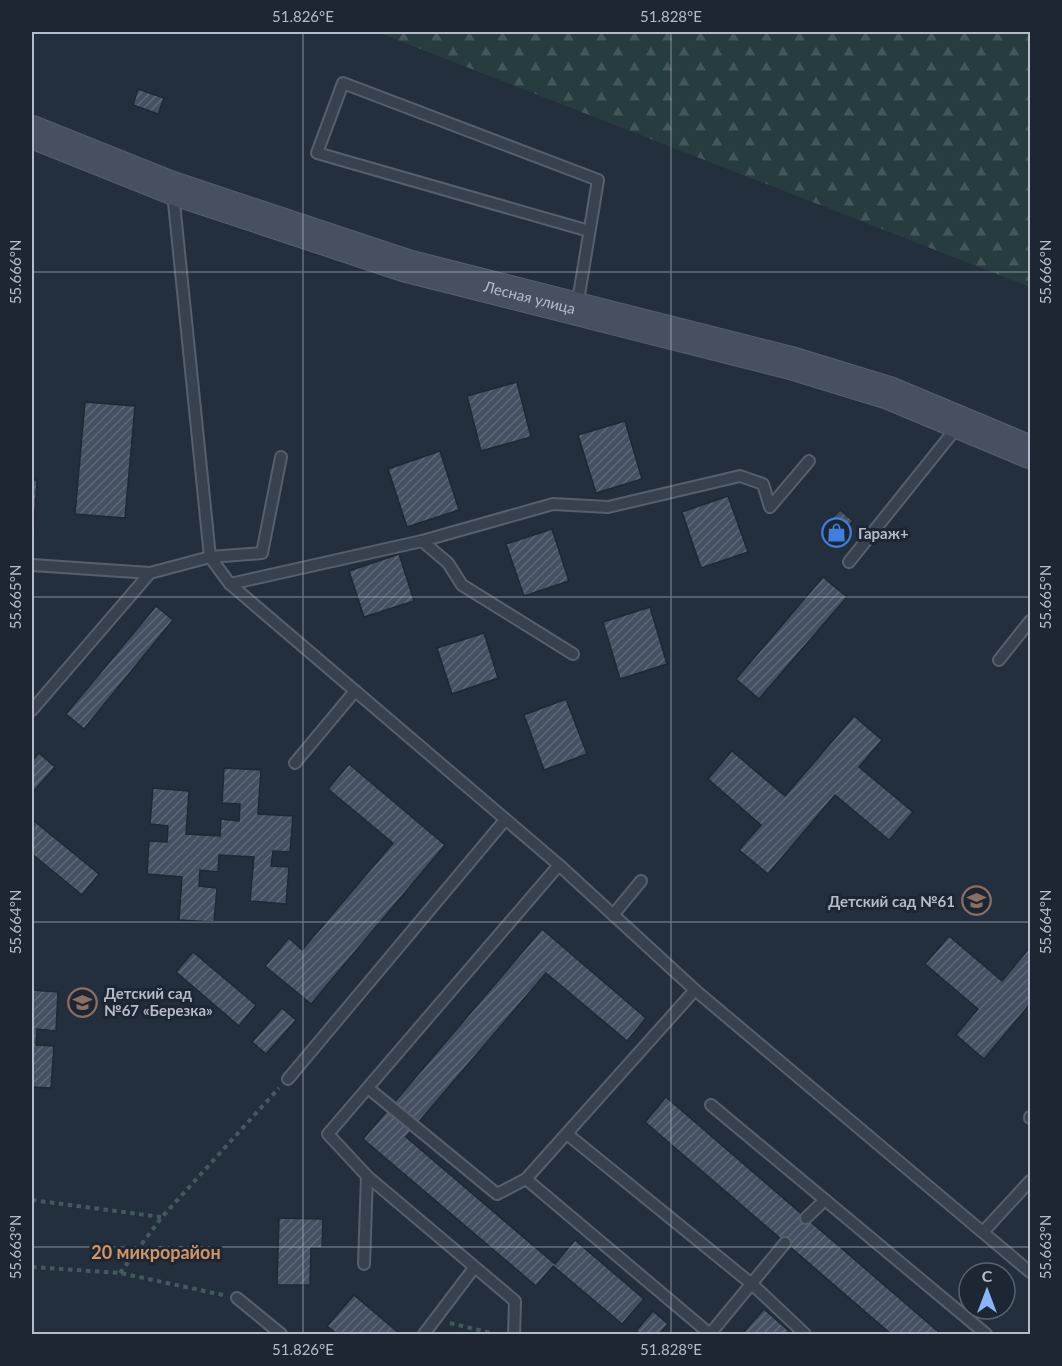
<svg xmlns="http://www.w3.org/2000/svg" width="1062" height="1366" viewBox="0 0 1062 1366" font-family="Lato,sans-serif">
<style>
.forest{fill:url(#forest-firs)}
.building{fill:url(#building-hatch);stroke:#1f2835;stroke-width:1.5}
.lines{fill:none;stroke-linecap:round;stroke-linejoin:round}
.lane-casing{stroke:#565f6c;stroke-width:14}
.secondary-casing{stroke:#565f6c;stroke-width:34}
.path{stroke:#44595c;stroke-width:4;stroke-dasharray:4.5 4.5;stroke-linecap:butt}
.lane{stroke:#38414e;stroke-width:10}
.secondary{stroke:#465061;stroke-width:32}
.ticks{fill:none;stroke:#b4bcc9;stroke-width:1.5;stroke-opacity:0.45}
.labels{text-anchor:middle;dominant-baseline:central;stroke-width:6;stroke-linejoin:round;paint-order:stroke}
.street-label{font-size:15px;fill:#b4bcc9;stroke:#1d2633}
.poi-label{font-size:15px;font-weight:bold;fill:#b4bcc9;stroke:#1d2633;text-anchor:start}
.quarter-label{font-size:18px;font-weight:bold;fill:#d59563;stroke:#1d2633}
.neatline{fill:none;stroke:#b4bcc9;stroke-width:2}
.ticks-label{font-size:15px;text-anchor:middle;fill:#b4bcc9}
</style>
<defs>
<pattern id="forest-firs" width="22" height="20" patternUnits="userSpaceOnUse" patternTransform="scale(1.5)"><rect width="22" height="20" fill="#263c3f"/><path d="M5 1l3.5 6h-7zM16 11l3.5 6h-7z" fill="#435659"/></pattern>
<pattern id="building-hatch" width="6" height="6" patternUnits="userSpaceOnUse" patternTransform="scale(1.5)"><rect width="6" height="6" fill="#455162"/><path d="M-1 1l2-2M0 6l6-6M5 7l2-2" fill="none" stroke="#5d6877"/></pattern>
</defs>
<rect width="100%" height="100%" fill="#242f3e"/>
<!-- forest -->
<polygon class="forest" points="377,32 1030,32 1030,287"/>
<!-- building -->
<g class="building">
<polygon points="138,89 164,98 158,114 133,105"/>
<polygon points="517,382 531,437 481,451 467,396"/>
<polygon points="85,402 135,406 125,518 75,514"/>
<polygon points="625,421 642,479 596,493 578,435"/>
<polygon points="440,451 459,510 407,527 388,469"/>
<polygon points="32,480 37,480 34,529 32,529"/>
<polygon points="728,496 748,552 701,568 682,512"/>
<polygon points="840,510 853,521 838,537 825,526"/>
<polygon points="552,529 569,581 524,596 506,544"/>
<polygon points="399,554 414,601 364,617 349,571"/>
<polygon points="823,577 847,597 759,699 736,679"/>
<polygon points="156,606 173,620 84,729 66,714"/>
<polygon points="650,607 667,664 620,679 603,622"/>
<polygon points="484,633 498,678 452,694 437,648"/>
<polygon points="566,699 587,754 544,770 524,715"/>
<polygon points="854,716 882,740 859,767 913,812 889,840 835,795 768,874 739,850 761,825 708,779 732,751 785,796"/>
<polygon points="39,753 55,767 32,793 32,761"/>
<polygon points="349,764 445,845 311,1004 265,966 289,938 302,950 393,843 328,789"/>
<polygon points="224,768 261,770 258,814 293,816 290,852 273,851 271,866 289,867 286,904 250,901 254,857 219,855 218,872 200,870 199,886 217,888 214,922 179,920 182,877 147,874 149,841 167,842 168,826 150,824 153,788 189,791 186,834 220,836 221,819 239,821 240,804 222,803"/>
<polygon points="34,821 99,874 82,895 32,854"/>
<polygon points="542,929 646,1018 627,1041 546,973 406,1137 555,1264 575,1240 644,1299 622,1324 553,1266 536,1286 363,1139"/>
<polygon points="949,936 1002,981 1030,947 1030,1004 984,1059 956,1035 978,1009 925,964"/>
<polygon points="193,952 256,1005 239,1026 176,972"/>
<polygon points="32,990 58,992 56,1031 37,1029 36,1045 54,1046 51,1088 32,1087"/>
<polygon points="282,1008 296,1020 266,1054 252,1042"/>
<polygon points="666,1097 941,1334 891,1334 645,1122"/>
<polygon points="279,1218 323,1219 322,1248 311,1248 310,1285 277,1285"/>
<polygon points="354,1295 400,1334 337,1334 327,1326"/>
<polygon points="764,1309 789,1331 786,1334 742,1334"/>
<polygon points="653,1311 668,1324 659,1334 641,1334 636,1331"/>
</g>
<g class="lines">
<defs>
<g id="lane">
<polyline points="173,193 210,557 230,584 559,865 695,990 1030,1272"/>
<polyline points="577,307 598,180 343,83 317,153 589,231"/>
<polyline points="422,541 448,563 462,585 573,654"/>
<polyline points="849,562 958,426"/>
<polyline points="32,565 150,573"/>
<polyline points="230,584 422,541 553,504 608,507 740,476 763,484 770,507 809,461"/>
<polyline points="999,660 1030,621"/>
<polyline points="32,710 150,573 210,557 262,553 281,457"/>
<polyline points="295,763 355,691"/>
<polyline points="613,915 641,881"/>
<polyline points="695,990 526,1179 710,1334 785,1243"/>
<polyline points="288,1079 505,820"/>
<polyline points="368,1088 497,1194 526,1179"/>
<polyline points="711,1105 986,1334"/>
<polyline points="1030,1117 1030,1118"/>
<polyline points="567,1134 753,1285 805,1334"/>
<polyline points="806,1218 825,1200"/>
<polyline points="983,1232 1030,1181"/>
<polyline points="364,1264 367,1176"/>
<polyline points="237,1298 281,1334"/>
<polyline points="424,1334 474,1268"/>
<polyline points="514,1334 515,1301 367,1176 328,1134 559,865"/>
</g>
<g id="secondary">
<path id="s1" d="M32,132L172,188L407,266L791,363L889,393L1030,452"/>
</g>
</defs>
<!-- lane casing -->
<use href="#lane" class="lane-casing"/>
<!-- secondary casing -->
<use href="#secondary" class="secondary-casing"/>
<!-- path -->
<g class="path">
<polyline points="32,1200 161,1217"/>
<polyline points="32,1267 120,1273 223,1295"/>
<polyline points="120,1273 162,1217 279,1088"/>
<polyline points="450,1323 495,1334"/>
</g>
<!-- lane -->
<use href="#lane" class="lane"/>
<!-- secondary -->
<use href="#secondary" class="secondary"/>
</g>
<!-- ticks -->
<path class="ticks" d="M303,32V1334M671,32V1334M32,272H1030M32,597H1030M32,922H1030M32,1247H1030"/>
<!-- icons -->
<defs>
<symbol id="shop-ring" viewBox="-11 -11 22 22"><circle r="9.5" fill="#1d2633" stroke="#3f7fe0" stroke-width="1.5"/><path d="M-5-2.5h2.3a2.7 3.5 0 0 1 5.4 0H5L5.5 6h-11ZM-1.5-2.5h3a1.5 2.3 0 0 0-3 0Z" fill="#3f7fe0"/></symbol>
<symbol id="school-ring" viewBox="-11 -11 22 22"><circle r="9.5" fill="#1d2633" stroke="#8d6e63" stroke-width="1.5"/><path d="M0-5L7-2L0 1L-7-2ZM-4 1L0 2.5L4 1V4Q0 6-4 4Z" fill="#8d6e63"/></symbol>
</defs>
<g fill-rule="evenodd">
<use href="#shop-ring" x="820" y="516" width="33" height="33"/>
<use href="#school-ring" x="960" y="884" width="33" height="33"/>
<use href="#school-ring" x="66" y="986" width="33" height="33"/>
</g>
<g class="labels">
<!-- street labels -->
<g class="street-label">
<text stroke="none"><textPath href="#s1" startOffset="525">Лесная улица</textPath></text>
</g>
<!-- poi labels -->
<g class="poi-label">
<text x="858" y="533">Гараж+</text>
<text x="955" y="901" text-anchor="end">Детский сад №61</text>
<text x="104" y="993">Детский сад<tspan x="104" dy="17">№67 «Березка»</tspan></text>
</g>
<!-- quarter labels -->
<g class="quarter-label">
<text x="156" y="1252">20 микрорайон</text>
</g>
</g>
<!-- border -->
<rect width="1062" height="1366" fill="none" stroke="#1d2633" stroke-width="66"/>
<!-- north arrow -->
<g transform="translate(987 1291)"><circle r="28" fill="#1d2633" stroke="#59626f" stroke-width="1.5"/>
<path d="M0-4.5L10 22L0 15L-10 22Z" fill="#8ab4f8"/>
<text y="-9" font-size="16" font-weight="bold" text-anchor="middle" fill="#b4bcc9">С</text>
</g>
<rect x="33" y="33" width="996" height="1300" class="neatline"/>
<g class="ticks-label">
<text x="303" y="22">51.826°E</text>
<text x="671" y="22">51.828°E</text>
<text transform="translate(16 272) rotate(-90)" y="5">55.666°N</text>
<text transform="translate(1046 272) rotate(-90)" y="5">55.666°N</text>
<text transform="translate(16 597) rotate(-90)" y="5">55.665°N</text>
<text transform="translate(1046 597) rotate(-90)" y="5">55.665°N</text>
<text transform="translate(16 922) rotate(-90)" y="5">55.664°N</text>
<text transform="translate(1046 922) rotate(-90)" y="5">55.664°N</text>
<text transform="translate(16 1247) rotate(-90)" y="5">55.663°N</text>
<text transform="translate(1046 1247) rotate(-90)" y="5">55.663°N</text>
<text x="303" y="1355">51.826°E</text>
<text x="671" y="1355">51.828°E</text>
</g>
</svg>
